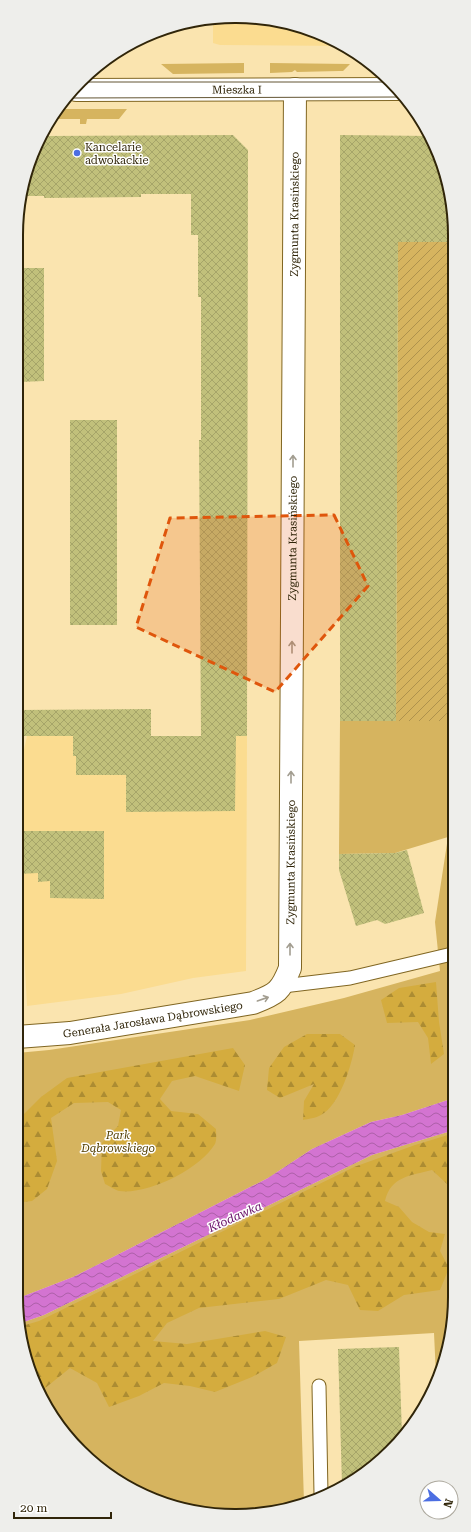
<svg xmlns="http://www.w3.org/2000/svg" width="471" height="1532" viewBox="0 0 471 1532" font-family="'Roboto Serif',serif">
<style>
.built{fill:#fbdc90}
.green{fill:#d6b45f}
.forest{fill:url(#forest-firs)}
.garden{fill:url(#garden-furrows)}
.water{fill:url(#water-waves)}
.building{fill:url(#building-cross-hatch)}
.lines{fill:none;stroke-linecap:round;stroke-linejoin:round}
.service-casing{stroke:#806622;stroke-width:15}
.minor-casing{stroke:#806622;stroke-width:24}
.service{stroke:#fff;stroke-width:13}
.minor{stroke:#fff;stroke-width:22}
.tram{stroke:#635533;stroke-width:1}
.oneway{stroke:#a29d90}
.marked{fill:#df560c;fill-opacity:0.2;stroke:#df560c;stroke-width:3;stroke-dasharray:8 5;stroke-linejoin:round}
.poi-dot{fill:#4c6ee2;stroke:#fff;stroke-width:1.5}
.labels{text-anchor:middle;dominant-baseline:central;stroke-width:3;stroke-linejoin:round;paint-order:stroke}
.street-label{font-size:11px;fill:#302509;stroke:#fff}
.poi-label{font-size:11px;fill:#302509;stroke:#fff;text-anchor:start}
.park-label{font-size:11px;font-style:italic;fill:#533f00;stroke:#fff}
.water-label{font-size:12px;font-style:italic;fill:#680f68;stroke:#fff}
.rim{fill:none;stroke:#302509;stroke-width:2}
</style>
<defs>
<pattern id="forest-firs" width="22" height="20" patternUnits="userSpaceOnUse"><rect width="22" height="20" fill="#d4ac3e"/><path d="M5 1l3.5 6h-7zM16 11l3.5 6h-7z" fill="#ac8c32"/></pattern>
<pattern id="garden-furrows" width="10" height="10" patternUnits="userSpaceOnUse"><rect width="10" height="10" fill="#d6b45f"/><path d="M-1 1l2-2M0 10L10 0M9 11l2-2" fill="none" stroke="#ae924d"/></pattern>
<pattern id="water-waves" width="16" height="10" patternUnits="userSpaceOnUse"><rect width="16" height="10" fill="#d374d1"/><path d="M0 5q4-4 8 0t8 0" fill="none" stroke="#ac5fa8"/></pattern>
<pattern id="building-cross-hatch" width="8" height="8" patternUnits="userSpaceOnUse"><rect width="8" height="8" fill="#c1c07b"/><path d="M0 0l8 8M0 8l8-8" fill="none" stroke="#a6a569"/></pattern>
</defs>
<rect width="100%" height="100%" fill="#fae4af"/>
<!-- built -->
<g class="built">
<polygon points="213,20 279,20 346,46 220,45 213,43"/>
<polygon points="27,736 247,736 246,971 193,978 121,994 27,1006 20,874 18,857 18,777"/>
</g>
<!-- green -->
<g class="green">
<polygon points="244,63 244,73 173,74 161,64"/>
<polygon points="270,63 350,64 343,71 339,71 297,72 295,70 292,72 270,73"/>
<polygon points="57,109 127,109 119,119 87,119 86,124 80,124 80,119 51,119"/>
<polygon points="340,721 452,721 451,1099 402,1115 371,1122 312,1149 268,1178 113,1257 73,1277 16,1299 17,1053 49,1050 250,1020 344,998 440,971 435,922 448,837 395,853 339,854"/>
<polygon points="451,1131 451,1340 436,1376 434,1333 299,1341 304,1503 293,1508 207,1514 138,1493 71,1441 33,1380 21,1323 44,1315 372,1155"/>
</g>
<!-- forest -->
<g class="forest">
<polygon points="436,982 439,1022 444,1054 431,1064 428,1038 418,1022 387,1023 381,1000 399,988"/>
<path d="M307,1034H340L355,1045C352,1064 340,1105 321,1115C316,1118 308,1119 303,1120L304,1101L314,1084L280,1098L267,1090L269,1068L284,1047Z"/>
<path d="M233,1048L245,1065L239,1091L195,1076L172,1081L160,1099L171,1111L198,1114L216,1129C216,1133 217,1140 215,1144C200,1169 148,1195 119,1191C115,1190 109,1186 105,1184L101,1171L102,1143L118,1126L121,1110L108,1102L74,1103L51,1118L57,1161L47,1189L32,1201L16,1203L17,1121L41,1097L67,1078Z"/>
<path d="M451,1134V1192L447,1184L432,1170C410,1176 391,1176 385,1201L399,1207L412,1222L429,1232L445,1234L440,1251L449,1268L440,1290L404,1295L378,1311L360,1310L348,1285L326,1280L279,1299L199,1308L167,1323L153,1341L187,1344L265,1331L286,1337L277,1363L252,1377L215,1392L190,1386L164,1383L139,1396L109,1407L97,1383L70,1368L44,1389L41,1393L33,1380L22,1326L39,1321L354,1167L415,1145Z"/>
</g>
<!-- garden -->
<polygon class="garden" points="398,221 441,242 453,242 452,721 396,721"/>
<!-- water -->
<polygon class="water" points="451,1099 451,1131 372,1155 44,1315 21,1323 16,1299 73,1277 113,1257 268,1178 312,1149 371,1122 402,1115"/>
<!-- building -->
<g class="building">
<polygon points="233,135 248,150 247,736 236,736 235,811 126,812 126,775 76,775 76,756 73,756 73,736 18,736 18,710 151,709 151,736 201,736 199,440 201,440 201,297 198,297 198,235 191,235 191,194 141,194 141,197 44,198 44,196 20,196 20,192 44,136"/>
<polygon points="340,135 431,136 453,207 453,242 398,242 396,721 340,721"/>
<polygon points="20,268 44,268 44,381 20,382"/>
<rect x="70" y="420" width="47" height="205"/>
<polygon points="18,831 104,831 104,899 50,898 50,881 38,882 38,873 18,874"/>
<polygon points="407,850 424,913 385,924 377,920 356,926 339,870 339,854 395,853"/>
<polygon points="399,1347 402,1435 369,1471 342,1484 338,1349"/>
</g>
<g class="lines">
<defs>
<g id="service">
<polyline points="283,986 350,978 452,954"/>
<polyline points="319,1386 321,1494"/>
</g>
<g id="minor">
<path id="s1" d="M76,90L398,89"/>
<path id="s2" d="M17,1037L70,1033L253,1003C277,994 281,991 290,968L295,89"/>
</g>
</defs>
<!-- service casing -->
<use href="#service" class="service-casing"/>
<!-- minor casing -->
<use href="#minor" class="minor-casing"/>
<!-- service -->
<use href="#service" class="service"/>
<!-- minor -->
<use href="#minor" class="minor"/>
<!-- tram -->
<g class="tram">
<polyline points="84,82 390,82"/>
<polyline points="69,98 404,97"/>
</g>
</g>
<!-- one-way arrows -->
<defs><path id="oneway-shaft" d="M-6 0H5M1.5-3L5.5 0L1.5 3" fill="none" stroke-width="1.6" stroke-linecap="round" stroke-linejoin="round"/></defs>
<g class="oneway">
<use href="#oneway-shaft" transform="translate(293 461) rotate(-90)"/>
<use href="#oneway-shaft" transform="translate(292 647) rotate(-90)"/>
<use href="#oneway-shaft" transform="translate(291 777) rotate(-90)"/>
<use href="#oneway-shaft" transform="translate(290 949) rotate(-90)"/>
<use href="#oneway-shaft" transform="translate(263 999) rotate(-19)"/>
</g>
<!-- marked area -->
<path class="marked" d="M334,515L368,586L275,692L136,627L170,518Z"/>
<!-- markers -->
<circle class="poi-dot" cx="77" cy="153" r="4"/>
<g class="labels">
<!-- street labels -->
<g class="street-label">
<text stroke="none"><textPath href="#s1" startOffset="161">Mieszka I</textPath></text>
<text stroke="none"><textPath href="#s2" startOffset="1046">Zygmunta Krasińskiego</textPath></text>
<text stroke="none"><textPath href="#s2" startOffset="722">Zygmunta Krasińskiego</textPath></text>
<text stroke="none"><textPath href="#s2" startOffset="398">Zygmunta Krasińskiego</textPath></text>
<text stroke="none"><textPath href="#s2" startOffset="137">Generała Jarosława Dąbrowskiego</textPath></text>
</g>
<!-- poi labels -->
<g class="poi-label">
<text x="85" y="147">Kancelarie<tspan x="85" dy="13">adwokackie</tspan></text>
</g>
<!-- park labels -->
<g class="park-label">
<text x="118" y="1135">Park<tspan x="118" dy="13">Dąbrowskiego</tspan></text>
</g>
<!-- water labels -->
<g class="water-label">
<text transform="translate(235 1217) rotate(-24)">Kłodawka</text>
</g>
</g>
<!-- crop -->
<path d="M0 0H471V1532H0ZM235 23H236A212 212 0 0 1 448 235V1297A212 212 0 0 1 236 1509H235A212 212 0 0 1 23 1297V235A212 212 0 0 1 235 23Z" fill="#eeeeeb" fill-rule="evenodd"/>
<path class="rim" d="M235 23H236A212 212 0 0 1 448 235V1297A212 212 0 0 1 236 1509H235A212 212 0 0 1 23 1297V235A212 212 0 0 1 235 23Z"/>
<!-- north arrow -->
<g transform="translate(439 1500) rotate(110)"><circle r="19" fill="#ffffff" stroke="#aca89d"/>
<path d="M0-3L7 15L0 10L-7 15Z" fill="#4c6ee2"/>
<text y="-6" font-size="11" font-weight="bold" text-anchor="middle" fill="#302509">N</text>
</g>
<!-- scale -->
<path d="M14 1512v6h97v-6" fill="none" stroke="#302509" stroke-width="2"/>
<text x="20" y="1512" font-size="12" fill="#302509" stroke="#ffffff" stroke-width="3" paint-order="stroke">20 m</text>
</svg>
